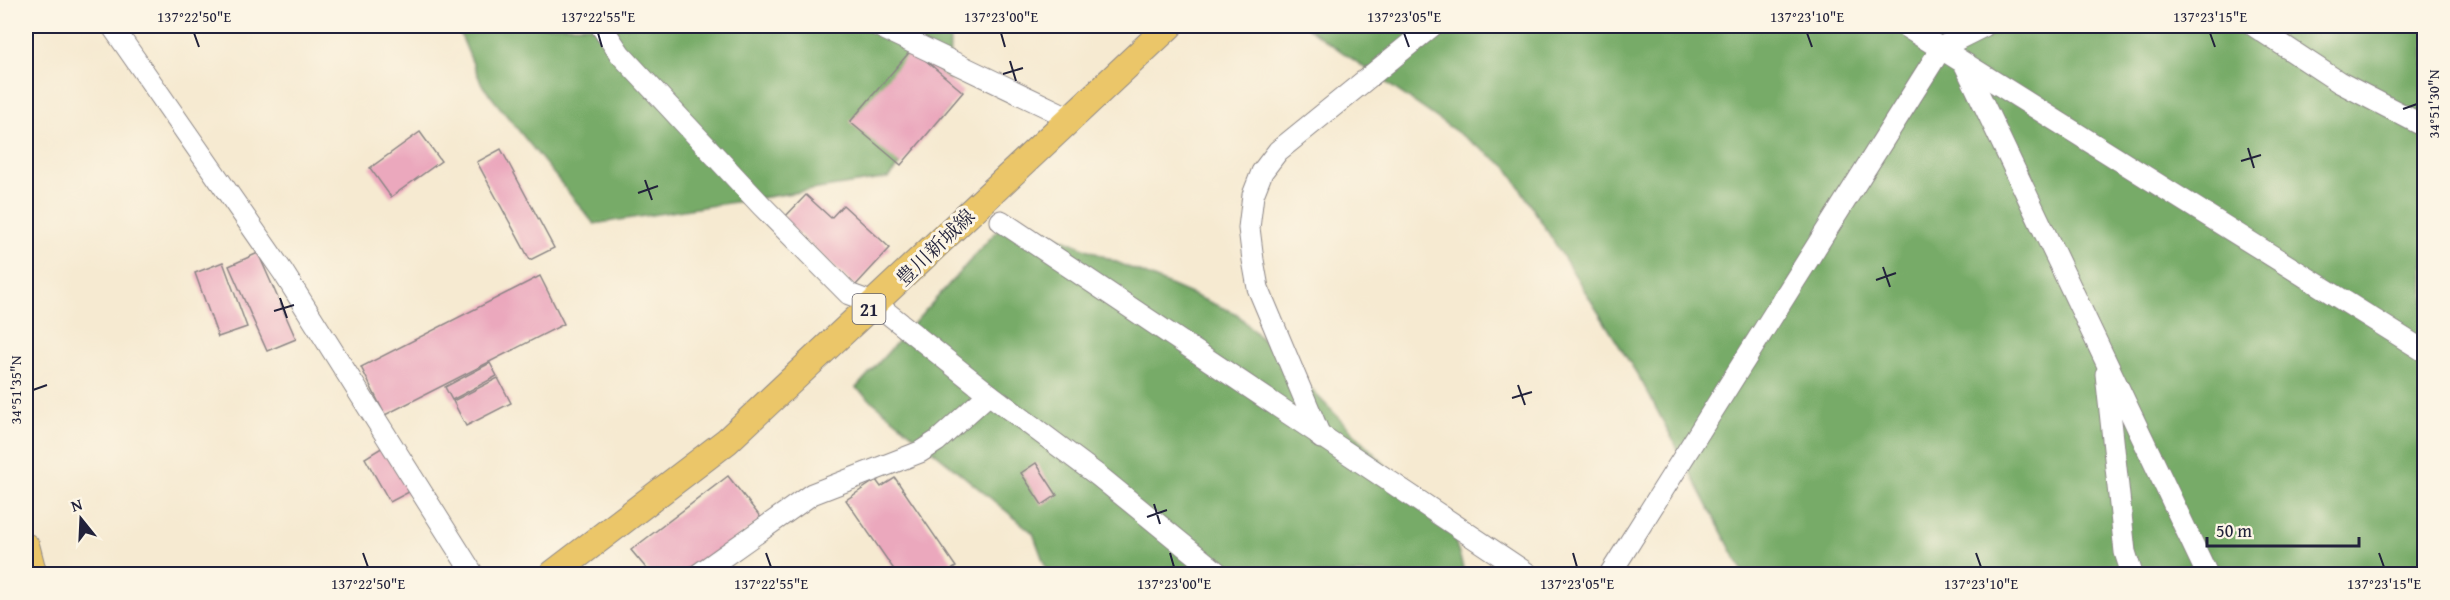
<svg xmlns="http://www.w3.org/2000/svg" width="2450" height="600" viewBox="0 0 2450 600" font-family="'Gentium Book Plus','Noto Serif JP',serif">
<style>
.forest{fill:#77ab67;stroke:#4c6651;stroke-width:1.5}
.building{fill:#eba8bd}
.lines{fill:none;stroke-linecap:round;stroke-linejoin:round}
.minor-casing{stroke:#8c8686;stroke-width:23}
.major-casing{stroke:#8c8686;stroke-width:29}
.minor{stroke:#fff;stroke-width:21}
.major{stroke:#ebc669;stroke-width:27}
.ticks{fill:none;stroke:#22223b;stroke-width:2}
.labels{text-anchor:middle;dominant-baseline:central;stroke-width:6;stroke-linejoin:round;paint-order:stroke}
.shield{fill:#fcf5e5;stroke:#63616e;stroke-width:1.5}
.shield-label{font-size:18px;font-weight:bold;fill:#22223b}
.street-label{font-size:20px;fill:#22223b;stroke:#fcf5e5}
.neatline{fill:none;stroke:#22223b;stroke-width:2}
.ticks-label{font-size:15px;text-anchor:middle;fill:#22223b}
</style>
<rect width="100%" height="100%" fill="#fcf5e5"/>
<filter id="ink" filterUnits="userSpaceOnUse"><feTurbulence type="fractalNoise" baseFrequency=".0167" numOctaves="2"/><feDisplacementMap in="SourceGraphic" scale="12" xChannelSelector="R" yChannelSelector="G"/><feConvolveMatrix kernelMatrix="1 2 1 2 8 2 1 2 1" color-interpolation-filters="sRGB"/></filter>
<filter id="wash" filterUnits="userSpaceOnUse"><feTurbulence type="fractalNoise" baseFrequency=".008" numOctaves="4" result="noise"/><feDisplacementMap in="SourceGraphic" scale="24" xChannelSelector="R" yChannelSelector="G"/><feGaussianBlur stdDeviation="1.35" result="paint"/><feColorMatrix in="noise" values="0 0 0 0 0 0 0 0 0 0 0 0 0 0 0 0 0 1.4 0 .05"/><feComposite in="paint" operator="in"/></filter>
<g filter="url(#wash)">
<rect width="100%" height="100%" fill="#f6ead1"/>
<!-- forest -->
<g class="forest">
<polygon points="457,26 950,26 949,108 888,178 594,224 482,85"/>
<polygon points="1305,26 2424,26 2424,574 1744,574 1642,382 1507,167"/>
<polygon points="1010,216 1237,314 1453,534 1465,574 1048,574 1033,533 856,388"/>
</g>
<g id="blocks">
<!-- building -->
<g class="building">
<polygon points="912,49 963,92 901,165 850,122"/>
<polygon points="420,132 441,161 391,197 370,168"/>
<polygon points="501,149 554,248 530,260 477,162"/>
<polygon points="806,195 831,218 843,205 890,248 855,286 783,219"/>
<polygon points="258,253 296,339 267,351 229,266"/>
<polygon points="223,262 247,327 218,337 195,273"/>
<polygon points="540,276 564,324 385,415 361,367"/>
<polygon points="490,363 497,376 452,400 445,387"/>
<polygon points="498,378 511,403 466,426 453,401"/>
<polygon points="383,447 409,492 390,502 365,458"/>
<polygon points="1036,463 1057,495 1042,505 1021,473"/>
<polygon points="728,476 762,519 690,574 651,574 631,550"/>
<polygon points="895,478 956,567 945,574 897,574 846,500 876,480 881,487"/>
</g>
</g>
</g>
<g filter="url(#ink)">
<use href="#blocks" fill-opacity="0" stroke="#8c8686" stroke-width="1.5"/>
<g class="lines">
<defs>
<g id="minor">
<polyline points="112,26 283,272 473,574"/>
<polyline points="601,26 620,54 761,205 849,294 876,304 989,394 1100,477 1219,574"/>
<polyline points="878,26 1070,118"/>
<polyline points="1905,26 2424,351"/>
<polyline points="2254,26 2339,82 2424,126"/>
<polyline points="1965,65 2207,574"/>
<polyline points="1001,221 1528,574"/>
<polyline points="2106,374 2125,552 2132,574"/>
<polyline points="1321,438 1258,288 1253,260 1249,228 1253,195 1262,172 1278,151 1432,26"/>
<polyline points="699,574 812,494 920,452 937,441 989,394"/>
<polyline points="1610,574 1942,47 1984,26"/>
</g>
<g id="major">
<polyline points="26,547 33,574"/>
<polyline points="553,574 727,441 1169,26"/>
</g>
</defs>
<!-- minor casing -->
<use href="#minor" class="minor-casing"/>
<!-- major casing -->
<use href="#major" class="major-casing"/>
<!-- minor -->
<use href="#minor" class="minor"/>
<!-- major -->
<use href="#major" class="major"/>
</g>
</g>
<!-- ticks -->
<path class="ticks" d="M194,33L199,47M598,33L602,47M1001,33L1005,47M1404,33L1409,47M1807,33L1812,47M2210,33L2215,47M1010,61L1016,81M1003,74L1023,68M2403,109L2417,104M2248,148L2254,168M2241,161L2261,155M645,180L652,200M638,193L658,186M1883,267L1890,287M1876,280L1896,273M280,298L287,318M274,311L294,305M1518,385L1525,405M33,390L47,385M1512,398L1532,392M1154,504L1160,524M1147,517L1167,510M363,553L368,567M766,553L771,567M1170,553L1174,567M1573,553L1577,567M1976,553L1981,567M2379,553L2384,567"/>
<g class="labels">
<!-- shield labels -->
<rect class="shield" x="852.5" y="294" width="33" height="30" rx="4.5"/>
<g class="shield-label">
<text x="869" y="309">21</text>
</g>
<!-- street labels -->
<g class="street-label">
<text transform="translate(935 247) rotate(-44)">豊川新城線</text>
</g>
</g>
<!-- margin -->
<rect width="2450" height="600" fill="none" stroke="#fcf5e5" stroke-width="66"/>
<!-- north arrow -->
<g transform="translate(81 519) rotate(342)" stroke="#fcf5e5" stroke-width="4.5" paint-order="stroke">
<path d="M0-4.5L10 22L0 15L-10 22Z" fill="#22223b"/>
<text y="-9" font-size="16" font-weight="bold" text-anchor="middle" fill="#22223b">N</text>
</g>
<!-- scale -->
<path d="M2207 537v9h152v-9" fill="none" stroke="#22223b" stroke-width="3"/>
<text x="2216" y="537" font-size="18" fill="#22223b" stroke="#fcf5e5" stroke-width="4.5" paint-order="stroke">50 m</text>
<rect x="33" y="33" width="2384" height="534" class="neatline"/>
<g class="ticks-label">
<text x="194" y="22">137°22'50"E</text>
<text x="598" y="22">137°22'55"E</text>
<text x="1001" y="22">137°23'00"E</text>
<text x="1404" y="22">137°23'05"E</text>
<text x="1807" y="22">137°23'10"E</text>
<text x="2210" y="22">137°23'15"E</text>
<text transform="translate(2434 104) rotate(-90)" y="5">34°51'30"N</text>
<text transform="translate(16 390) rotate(-90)" y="5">34°51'35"N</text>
<text x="368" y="589">137°22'50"E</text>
<text x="771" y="589">137°22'55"E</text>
<text x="1174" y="589">137°23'00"E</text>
<text x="1577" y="589">137°23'05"E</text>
<text x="1981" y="589">137°23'10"E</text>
<text x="2384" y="589">137°23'15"E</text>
</g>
</svg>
